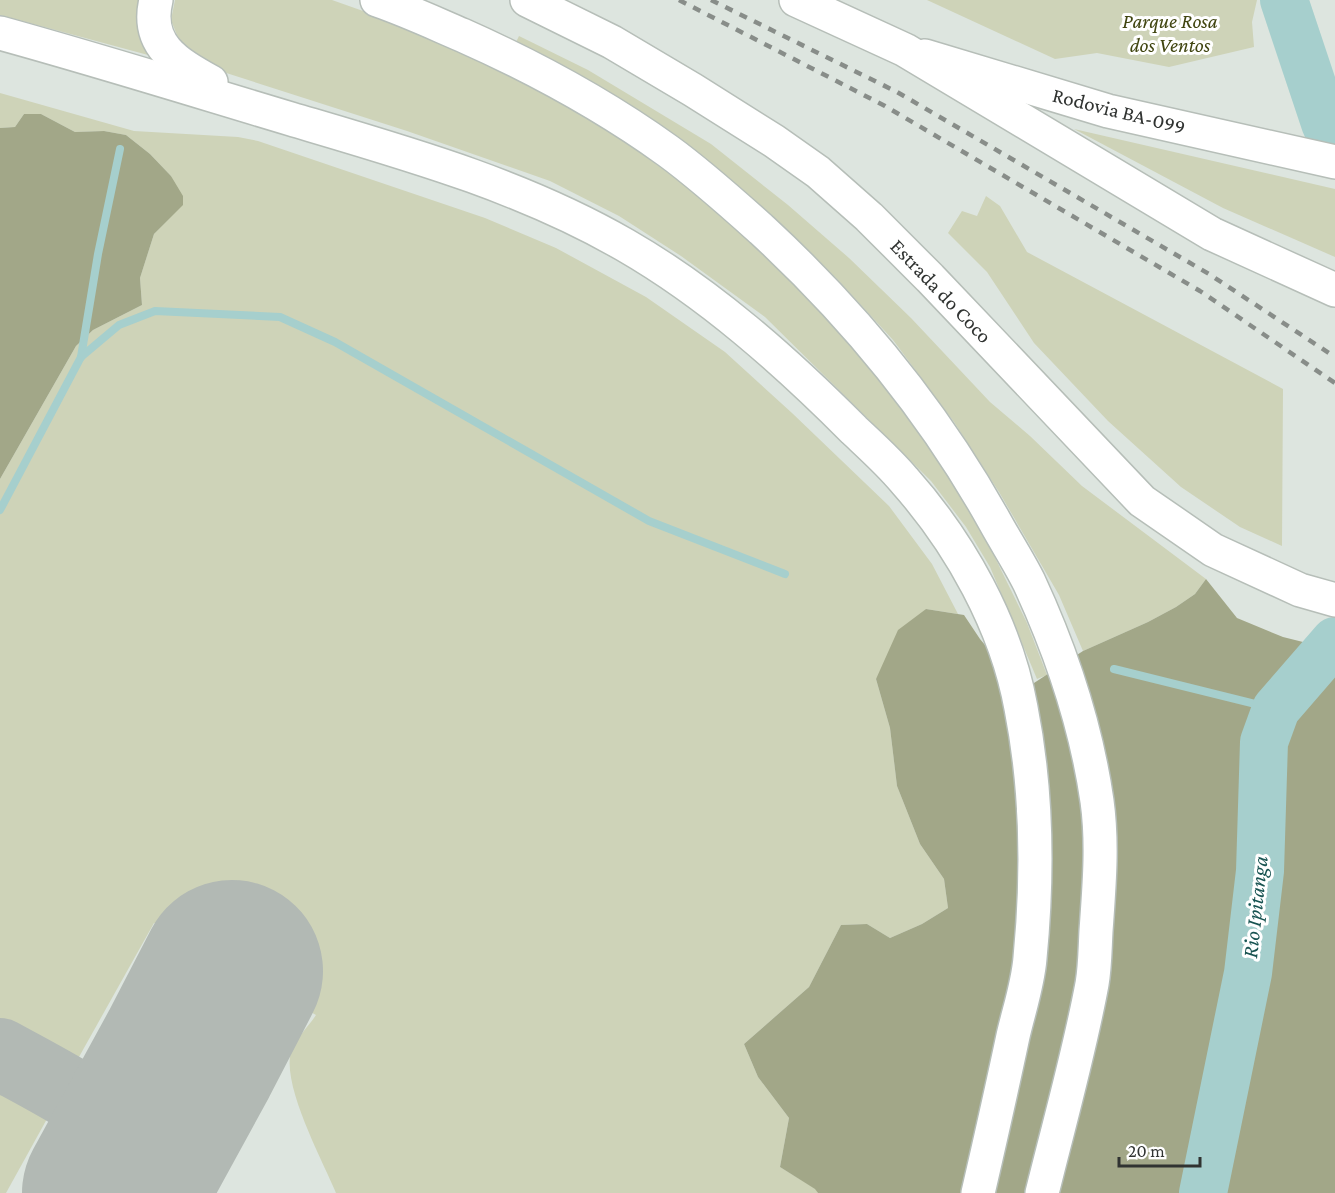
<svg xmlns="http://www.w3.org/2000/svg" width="1335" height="1193" viewBox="0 0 1335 1193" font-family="'Crimson Pro',serif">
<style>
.green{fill:#ced3b8}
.forest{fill:#a2a788}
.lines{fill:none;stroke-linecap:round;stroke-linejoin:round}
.stream{stroke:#a6cfcd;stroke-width:8}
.river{stroke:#a6cfcd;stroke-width:48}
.taxiway{stroke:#b2b9b4;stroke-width:72}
.runway{stroke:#b2b9b4;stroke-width:182}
.secondary-casing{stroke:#b6beb8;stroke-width:36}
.highway-casing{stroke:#b6beb8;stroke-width:36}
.secondary{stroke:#fff;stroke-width:33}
.highway{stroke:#fff;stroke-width:33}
.rail{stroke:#888d89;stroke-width:4.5;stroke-dasharray:8 8;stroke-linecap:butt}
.labels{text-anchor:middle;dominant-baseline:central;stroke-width:6;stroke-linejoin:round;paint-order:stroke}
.park-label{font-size:21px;font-style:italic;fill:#404510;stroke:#fff}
.street-label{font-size:21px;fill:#303331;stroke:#fff}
.water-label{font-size:22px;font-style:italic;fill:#185351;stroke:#fff}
</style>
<rect width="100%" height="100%" fill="#dde5df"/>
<!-- green -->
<g class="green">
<polygon points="0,0 140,0 138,9 148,55 0,15"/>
<polygon points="175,0 332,0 380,17 517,75 571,106 636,149 699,196 766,252 834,321 894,394 940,459 980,527 1027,623 1047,675 1037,679 990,567 966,527 931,481 765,317 681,256 619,216 550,181 407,131 217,70 180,43 171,20"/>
<polygon points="927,0 1257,0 1252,22 1254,47 1169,67 1097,53 1055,59"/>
<polygon points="519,36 588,70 711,144 788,205 849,258 911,318 990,402 1030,436 1082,486 1206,579 1195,594 1176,607 1148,622 1083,651 1059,595 999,492 954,422 893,340 836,278 774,219 516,42"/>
<path d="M0,93L134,131L238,137L258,141L485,218L556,248L646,297L725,352L792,413L889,506L932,564L958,614L926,609L876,679L890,728L897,786L920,844L944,879L948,908L922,924L890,938L867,924L841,925L809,987L744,1044L758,1077L789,1118L780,1167L816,1189L818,1193H336C323,1161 279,1081 292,1049C297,1037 309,1026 316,1015L154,923L70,1073L63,1074L0,1038V479L76,346L93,330L142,305L140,278L154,234L183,204L171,176L150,154L126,135L104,131L75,132L41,114H24L15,127L0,128Z"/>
<polygon points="1074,129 1335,189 1335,257 1223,208"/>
<polygon points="986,196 1000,206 1027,252 1283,389 1282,546 1240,527 1181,487 1108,421 1034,343 987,272 948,233 962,211 977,216"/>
<polygon points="0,1074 50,1103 53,1108 6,1193 0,1193"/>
</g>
<!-- forest -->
<g class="forest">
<polygon points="24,114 41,114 75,132 104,131 126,135 150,154 171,176 183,196 183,205 154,234 140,278 142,305 93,330 76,346 0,479 0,128 15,127"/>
<polygon points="1206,579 1237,618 1283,637 1335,650 1335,1193 818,1193 815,1189 780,1167 789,1118 758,1077 744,1044 809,987 841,925 867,924 890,938 922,924 948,908 944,879 920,844 897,786 890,728 876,679 898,630 926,609 964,615 980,639 994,656 1011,698 1083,651 1148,622 1176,607 1195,594"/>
</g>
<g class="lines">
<!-- stream -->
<g class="stream">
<polyline points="81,357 98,254 120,149"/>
<polyline points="0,510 81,357 119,325 155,311 280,317 335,342 649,521 785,574"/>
<polyline points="1114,669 1276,709"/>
</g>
<!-- river -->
<g class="river">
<polyline points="1284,0 1325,123 1335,146"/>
<polyline points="1203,1193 1248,973 1260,871 1264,742 1276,709 1335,641"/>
</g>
<!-- taxiway -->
<path class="taxiway" d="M0,1054C30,1071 124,1117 135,1147L130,1160"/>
<!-- runway -->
<polyline class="runway" points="113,1193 189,1054 232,971"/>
<defs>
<g id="secondary">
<path d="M156,0C145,45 177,63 211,82"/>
<path d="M377,0C406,10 434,23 462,35C534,67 604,105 668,151C701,175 732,203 762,230C855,316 934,412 995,522C1006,542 1019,562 1029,582C1061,651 1086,725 1097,801C1103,844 1099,888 1096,931C1095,949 1095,967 1092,984C1079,1054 1059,1124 1042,1193"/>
<path d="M0,33C98,60 194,90 291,119C406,153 521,185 625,245C710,294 785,361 854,430C871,446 889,462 904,480C960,543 1006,625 1021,708C1037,789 1038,876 1030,958C1028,984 1019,1010 1013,1036C1002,1088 990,1141 978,1193"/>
<polyline points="925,56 1108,111 1335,162"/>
</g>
<g id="highway">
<polyline points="527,0 612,42 693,90 774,141 818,172 869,217 930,278 1142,501 1213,550 1300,590 1335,600"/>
<polyline points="796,0 905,50 1212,234 1335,290"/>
</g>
</defs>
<!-- secondary casing -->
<use href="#secondary" class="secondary-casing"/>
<!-- highway casing -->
<use href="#highway" class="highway-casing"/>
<!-- secondary -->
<use href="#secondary" class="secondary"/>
<!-- highway -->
<use href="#highway" class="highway"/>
<!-- rail -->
<g class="rail">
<polyline points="679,0 885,106 1200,291 1335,383"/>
<polyline points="711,0 897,92 1209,274 1335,357"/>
</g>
</g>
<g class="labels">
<!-- park labels -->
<g class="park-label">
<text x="1170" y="21">Parque Rosa<tspan x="1170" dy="24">dos Ventos</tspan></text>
</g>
<!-- street labels -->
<g class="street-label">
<text transform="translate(1119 111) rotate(14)">Rodovia BA-099</text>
<text transform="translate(941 291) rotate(46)">Estrada do Coco</text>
</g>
<!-- water labels -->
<g class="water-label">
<text transform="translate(1255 907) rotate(-84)">Rio Ipitanga</text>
</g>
</g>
<!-- scale -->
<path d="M1119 1157v9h81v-9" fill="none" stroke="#303331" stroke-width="3"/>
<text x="1128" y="1157" font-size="18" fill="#303331" stroke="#ffffff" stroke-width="4.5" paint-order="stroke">20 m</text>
</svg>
